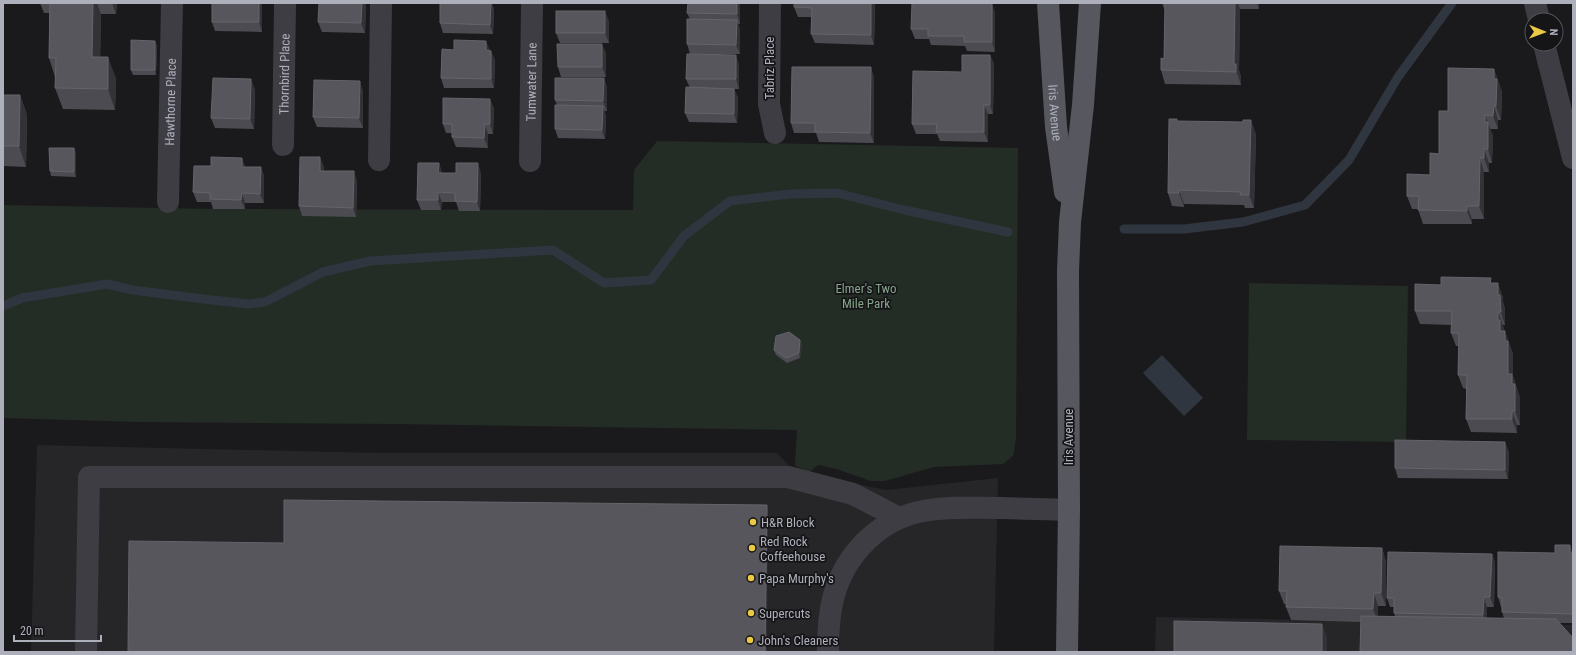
<svg xmlns="http://www.w3.org/2000/svg" width="1576" height="655" viewBox="0 0 1576 655" font-family="'Roboto Condensed',sans-serif">
<style>
.built{fill:#262629}
.green{fill:#242c26}
.water{fill:#30363f}
.lines{fill:none;stroke-linecap:round;stroke-linejoin:round}
.stream{stroke:#30363f;stroke-width:9}
.minor{stroke:#3d3d43;stroke-width:22}
.major{stroke:#57585f;stroke-width:22}
.wall{fill:#4b4b51}
.shaded-wall{fill:#333337}
.building{fill:#56565c;stroke:#64646b}
.poi-dot{fill:#eac944;stroke:#151517;stroke-width:1.5}
.labels{text-anchor:middle;dominant-baseline:central;stroke-width:3.5;stroke-linejoin:round;paint-order:stroke}
.street-label{font-size:13px;fill:#adafbb;stroke:#151517}
.park-label{font-size:13px;fill:#85a48b;stroke:#151517}
.poi-label{font-size:13px;fill:#adafbb;stroke:#151517;text-anchor:start}
</style>
<rect width="100%" height="100%" fill="#1a1a1c"/>
<!-- built -->
<g class="built">
<polygon points="37,445 377,453 777,453 794,471 886,490 998,478 994,652 31,652"/>
<polygon points="1156,617 1573,625 1573,652 1155,652"/>
</g>
<!-- green -->
<g class="green">
<polygon points="657,141 1018,148 1016,439 1013,456 1003,464 934,467 885,481 871,481 836,469 818,465 810,472 795,466 797,430 396,424 139,422 3,418 3,205 213,209 633,210 634,170"/>
<polygon points="1249,283 1408,286 1406,442 1247,440"/>
</g>
<!-- water -->
<polygon class="water" points="1162,355 1203,398 1184,416 1143,373"/>
<g class="lines">
<!-- stream -->
<g class="stream">
<polyline points="1124,229 1184,229 1243,222 1305,205 1349,160 1398,77 1452,3"/>
<polyline points="3,306 22,298 107,284 133,290 203,299 249,304 265,302 323,272 370,261 553,250 604,283 651,280 684,236 730,201 790,194 837,193 904,210 1008,232"/>
</g>
<!-- minor -->
<g class="minor">
<polyline points="770,3 769,104 775,133"/>
<polyline points="1535,3 1539,20"/>
<polyline points="1544,44 1573,158"/>
<path id="s1" d="M283,145L285,3"/>
<polyline points="379,160 381,3"/>
<path id="s2" d="M530,161L532,3"/>
<path id="s3" d="M168,202L172,3"/>
<polyline points="86,652 89,477 788,477 853,494 899,518"/>
<path d="M828,652C828,633 829,613 834,595C846,553 880,519 923,511C949,506 975,508 1002,508C1024,509 1046,509 1069,510"/>
</g>
<!-- major -->
<g class="major">
<path id="s4" d="M1048,3L1056,127L1065,192"/>
<polyline points="1067,652 1069,510 1068,271 1070,222 1083,105 1090,3"/>
</g>
</g>
<!-- wall -->
<g class="wall">
<polygon points="40,3 117,3 116,14 101,14 100,57 116,78 115,110 63,109 55,88 55,77 49,58 49,13 44,13"/>
<polygon points="212,3 262,3 262,32 215,31 212,22"/>
<polygon points="366,3 365,33 322,32 318,22"/>
<polygon points="688,3 740,3 740,24 738,24 740,30 740,54 690,54 687,44 690,19 687,13"/>
<polygon points="875,3 874,45 815,43 811,34 811,17 798,17 794,7"/>
<polygon points="1162,3 1259,3 1259,9 1240,9 1239,70 1241,77 1241,85 1165,84 1161,70 1164,59 1165,11"/>
<polygon points="494,8 493,34 443,33 440,23"/>
<polygon points="995,12 995,52 967,51 965,46 931,45 929,39 915,39 911,29"/>
<polygon points="609,21 609,43 560,43 556,33"/>
<polygon points="155,41 157,46 156,75 133,75 131,70"/>
<polygon points="490,50 495,60 494,88 444,88 441,78"/>
<polygon points="606,53 606,77 561,77 558,67"/>
<polygon points="990,55 994,64 993,114 988,114 988,142 940,141 937,134 916,134 912,124 962,72"/>
<polygon points="739,64 739,89 734,89 738,98 737,123 689,122 685,113 690,88 686,79"/>
<polygon points="1494,69 1502,92 1501,120 1498,120 1498,129 1490,129 1493,136 1492,163 1489,163 1489,172 1484,172 1484,219 1472,219 1472,224 1423,224 1418,209 1412,209 1407,196 1430,175 1439,154 1448,111"/>
<polygon points="874,77 874,143 819,142 816,133 794,133 791,123"/>
<polygon points="604,78 607,88 607,111 604,111 606,116 605,139 558,138 555,129 557,105 555,100"/>
<polygon points="255,89 254,129 215,128 211,118"/>
<polygon points="363,91 363,128 317,127 313,117"/>
<polygon points="3,95 20,95 27,115 26,167 3,166"/>
<polygon points="494,108 493,134 488,134 488,148 456,147 452,137 452,133 446,133 443,124"/>
<polygon points="1178,121 1256,134 1254,208 1245,208 1244,205 1184,204 1184,207 1172,206 1168,193"/>
<polygon points="74,148 76,153 76,177 51,176 50,171"/>
<polygon points="439,163 442,173 481,173 480,211 459,211 456,202 442,202 441,210 421,210 417,200"/>
<polygon points="245,167 261,167 264,176 264,203 245,203 245,209 213,209 211,202 197,202 193,192"/>
<polygon points="324,167 324,171 357,181 356,217 302,216 299,206"/>
<polygon points="1493,283 1503,297 1503,302 1505,309 1505,325 1503,325 1503,326 1513,354 1513,376 1520,398 1520,425 1517,425 1517,433 1471,432 1466,419 1466,389 1463,388 1458,375 1459,346 1456,346 1451,333 1452,325 1420,324 1415,311 1441,285"/>
<polygon points="800,340 802,345 800,358 787,363 776,355 774,350"/>
<polygon points="1509,451 1508,479 1398,478 1395,468"/>
<polygon points="1382,548 1386,562 1386,606 1378,606 1378,616 1395,616 1394,613 1394,607 1390,607 1387,598 1492,554 1495,563 1494,607 1487,607 1487,618 1504,618 1502,612 1502,607 1501,607 1498,597 1555,553 1573,553 1573,623 1361,622 1291,620 1286,607 1286,604 1284,604 1279,591"/>
</g>
<!-- shaded-wall -->
<g class="shaded-wall">
<polygon points="93,3 97,3 101,14 100,78 92,57"/>
<polygon points="112,3 117,3 116,14"/>
<polygon points="259,3 262,3 262,32 259,22"/>
<polygon points="362,3 366,3 365,33 361,23"/>
<polygon points="491,3 492,3 494,8 493,34 490,25"/>
<polygon points="737,3 740,3 740,24 737,14"/>
<polygon points="871,3 875,3 874,45 871,35"/>
<polygon points="992,3 995,12 995,52 992,42"/>
<polygon points="1235,3 1238,3 1240,9 1239,70 1241,77 1241,85 1234,64"/>
<polygon points="1257,3 1259,3 1259,9"/>
<polygon points="605,11 609,21 609,43 605,33"/>
<polygon points="737,20 740,30 740,54 736,45"/>
<polygon points="155,41 157,46 156,75 155,70"/>
<polygon points="486,41 490,50 489,60 486,50"/>
<polygon points="602,44 606,53 606,77 602,67"/>
<polygon points="491,51 495,60 494,88 491,79"/>
<polygon points="736,55 739,64 739,89 736,79"/>
<polygon points="990,55 994,64 993,114 990,105"/>
<polygon points="108,57 116,78 115,110 108,89"/>
<polygon points="871,67 874,77 874,143 870,133"/>
<polygon points="1494,69 1502,92 1501,120 1496,106 1494,79"/>
<polygon points="604,78 607,88 607,111 603,101"/>
<polygon points="251,79 255,89 254,129 250,119"/>
<polygon points="360,81 363,91 363,128 359,118"/>
<polygon points="734,89 738,98 737,123 734,114"/>
<polygon points="20,95 27,115 26,167 19,146"/>
<polygon points="490,99 494,108 493,134 490,124"/>
<polygon points="984,105 988,114 988,142 984,132"/>
<polygon points="603,106 606,116 605,139 602,130"/>
<polygon points="1494,106 1498,120 1498,129 1493,116"/>
<polygon points="1485,115 1493,136 1492,163 1488,149 1485,122"/>
<polygon points="1251,120 1256,134 1254,208 1249,195"/>
<polygon points="485,124 488,134 488,148 484,138"/>
<polygon points="74,148 76,153 76,177 74,172"/>
<polygon points="1484,149 1489,163 1489,172 1484,158"/>
<polygon points="320,157 324,167 324,180 320,171"/>
<polygon points="242,158 246,168 242,167"/>
<polygon points="1480,158 1484,172 1484,219 1479,206"/>
<polygon points="439,163 442,173 438,173"/>
<polygon points="478,163 481,173 480,211 477,202"/>
<polygon points="261,167 264,176 264,203 260,194"/>
<polygon points="354,171 357,181 356,217 353,208"/>
<polygon points="1179,190 1184,204 1184,207 1179,193"/>
<polygon points="438,192 442,202 441,210 438,200"/>
<polygon points="242,193 245,203 245,209 241,200"/>
<polygon points="1467,206 1472,219 1472,224 1467,211"/>
<polygon points="1498,283 1503,297 1503,302 1505,309 1505,325 1501,312 1498,295"/>
<polygon points="1498,312 1513,354 1513,376 1520,398 1520,425 1515,411 1500,331 1498,320"/>
<polygon points="800,340 802,345 800,358 799,353"/>
<polygon points="1512,411 1517,425 1517,433 1512,419"/>
<polygon points="1505,442 1509,451 1508,479 1505,470"/>
<polygon points="767,505 768,510 767,652 765,652"/>
<polygon points="1570,545 1573,554 1570,553"/>
<polygon points="1382,548 1386,562 1386,606 1381,593"/>
<polygon points="1492,554 1495,563 1494,607 1490,597"/>
<polygon points="1374,593 1378,606 1378,622 1373,609"/>
<polygon points="1484,597 1487,607 1487,625 1483,615"/>
<polygon points="1322,624 1327,637 1327,652 1322,652"/>
</g>
<!-- building -->
<g class="building">
<polygon points="50,3 93,3 92,57 108,57 108,89 55,88 56,58 49,58"/>
<rect x="212" y="3" width="47" height="19"/>
<polygon points="319,3 362,3 361,23 318,22"/>
<polygon points="440,3 491,3 490,25 440,23"/>
<polygon points="688,3 737,3 737,14 687,13"/>
<polygon points="794,3 871,3 871,35 811,34 812,8 794,7"/>
<polygon points="912,3 992,3 992,42 964,42 964,36 928,36 928,29 911,29"/>
<polygon points="1162,3 1235,3 1234,64 1236,64 1236,72 1161,70 1161,58 1164,59 1165,3"/>
<rect x="556" y="11" width="49" height="22"/>
<polygon points="687,19 737,20 736,45 687,44"/>
<polygon points="131,40 155,41 155,70 131,70"/>
<polygon points="454,40 486,41 486,50 491,51 491,79 441,78 442,49 454,50"/>
<polygon points="557,44 602,44 602,67 558,67"/>
<polygon points="687,54 736,55 736,79 686,79"/>
<polygon points="962,55 990,55 990,105 984,105 984,132 936,132 937,124 912,124 913,71 962,72"/>
<polygon points="792,67 871,67 870,133 815,132 815,123 791,123"/>
<polygon points="1448,68 1494,69 1494,79 1497,79 1496,106 1494,106 1493,116 1485,115 1485,122 1488,122 1488,149 1484,149 1484,158 1480,158 1479,206 1467,206 1467,211 1418,210 1419,196 1407,196 1407,174 1430,175 1430,153 1439,154 1439,111 1448,111"/>
<polygon points="213,78 251,79 250,119 211,118"/>
<polygon points="555,78 604,78 603,101 555,100"/>
<polygon points="314,80 360,81 359,118 313,117"/>
<polygon points="686,87 734,89 734,114 685,113"/>
<polygon points="3,95 20,95 19,146 3,146"/>
<polygon points="443,98 490,99 490,124 485,124 484,138 452,137 452,124 443,124"/>
<polygon points="555,105 603,106 602,130 555,129"/>
<polygon points="1169,119 1177,119 1177,121 1243,122 1243,120 1251,120 1249,195 1240,195 1241,192 1179,190 1179,193 1168,193"/>
<polygon points="49,148 74,148 74,172 50,171"/>
<polygon points="211,157 242,158 242,167 261,167 260,194 242,193 241,200 210,199 210,193 193,192 194,166 211,166"/>
<polygon points="300,157 320,157 320,171 354,171 353,208 299,206"/>
<polygon points="418,163 439,163 438,173 456,173 456,163 478,163 477,202 455,201 455,193 438,192 438,200 417,200"/>
<polygon points="1441,277 1491,278 1490,283 1498,283 1498,295 1500,295 1501,312 1498,312 1498,320 1500,320 1500,331 1505,331 1505,341 1508,341 1508,374 1512,374 1512,384 1515,384 1515,411 1512,411 1512,419 1466,419 1467,375 1458,375 1459,333 1451,333 1452,311 1415,311 1415,284 1441,285"/>
<polygon points="789,332 800,340 799,353 786,358 774,350 776,336"/>
<polygon points="1395,440 1505,442 1505,470 1395,468"/>
<polygon points="284,500 767,505 765,652 128,652 129,541 284,543"/>
<polygon points="1555,545 1570,545 1570,553 1573,553 1573,614 1502,612 1502,598 1498,597 1498,552 1555,553"/>
<polygon points="1280,546 1382,548 1381,593 1374,593 1373,609 1286,607 1287,591 1279,591"/>
<polygon points="1388,552 1492,554 1490,597 1484,597 1483,615 1394,613 1394,598 1387,598"/>
<polygon points="1361,616 1556,619 1573,638 1573,652 1360,652"/>
<polygon points="1174,621 1322,624 1322,652 1174,652"/>
</g>
<!-- markers -->
<g class="poi-dot">
<circle cx="753" cy="522" r="4"/>
<circle cx="752" cy="548" r="4"/>
<circle cx="751" cy="578" r="4"/>
<circle cx="751" cy="613" r="4"/>
<circle cx="750" cy="640" r="4"/>
</g>
<g class="labels">
<!-- street labels -->
<g class="street-label">
<text transform="translate(769 68) rotate(-90)">Tabriz Place</text>
<text stroke="none"><textPath href="#s1" startOffset="71">Thornbird Place</textPath></text>
<text stroke="none"><textPath href="#s2" startOffset="79">Tumwater Lane</textPath></text>
<text stroke="none"><textPath href="#s3" startOffset="100">Hawthorne Place</textPath></text>
<text stroke="none"><textPath href="#s4" startOffset="110">Iris Avenue</textPath></text>
<text transform="translate(1068 437) rotate(-90)">Iris Avenue</text>
</g>
<!-- park labels -->
<g class="park-label">
<text x="866" y="288">Elmer's Two<tspan x="866" dy="15">Mile Park</tspan></text>
</g>
<!-- poi labels -->
<g class="poi-label">
<text x="761" y="522">H&amp;R Block</text>
<text x="760" y="541">Red Rock<tspan x="760" dy="15">Coffeehouse</tspan></text>
<text x="759" y="578">Papa Murphy's</text>
<text x="759" y="613">Supercuts</text>
<text x="758" y="640">John's Cleaners</text>
</g>
</g>
<!-- border -->
<rect width="1576" height="655" fill="none" stroke="#adafbb" stroke-width="8"/>
<!-- north arrow -->
<g transform="translate(1544 32) rotate(91)"><circle r="19" fill="#151517" stroke="#525359"/>
<path d="M0-3L7 15L0 10L-7 15Z" fill="#eac944"/>
<text y="-6" font-size="11" font-weight="bold" text-anchor="middle" fill="#adafbb">N</text>
</g>
<!-- scale -->
<path d="M14 635v6h87v-6" fill="none" stroke="#adafbb" stroke-width="2"/>
<text x="20" y="635" font-size="12" fill="#adafbb" stroke="#151517" stroke-width="3" paint-order="stroke">20 m</text>
</svg>
